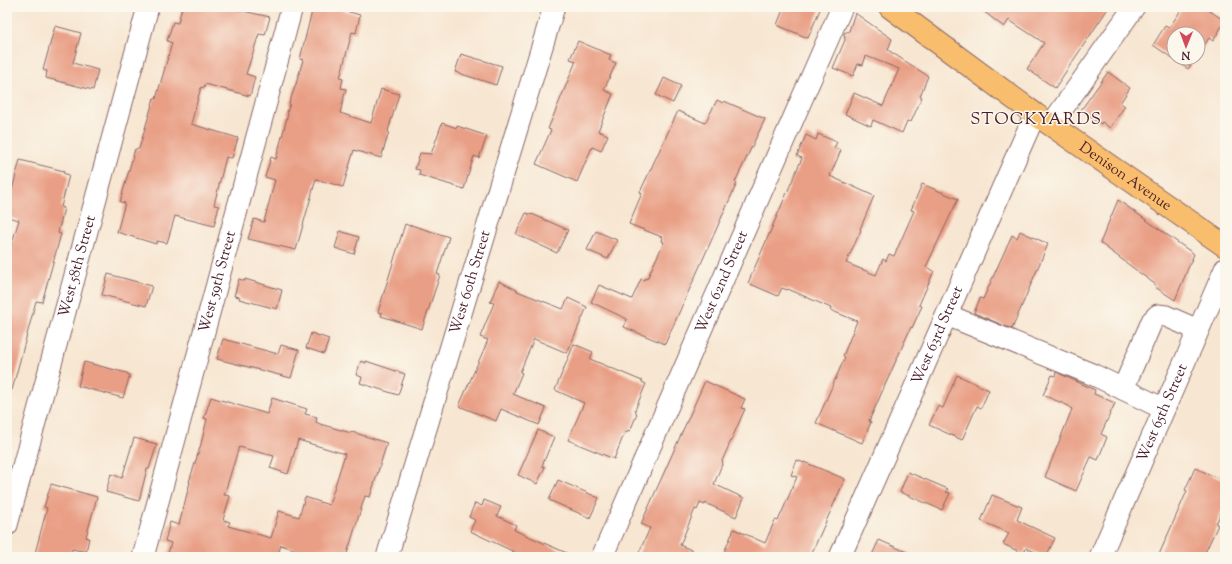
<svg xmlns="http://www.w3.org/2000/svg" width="1232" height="564" viewBox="0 0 1232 564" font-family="'Sorts Mill Goudy',serif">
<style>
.building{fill:#e99f85;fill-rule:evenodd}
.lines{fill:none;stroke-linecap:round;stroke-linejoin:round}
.minor-casing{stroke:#876565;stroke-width:23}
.major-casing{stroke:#876565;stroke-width:24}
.minor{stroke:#fff;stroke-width:21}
.major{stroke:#f9be6d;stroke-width:22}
.labels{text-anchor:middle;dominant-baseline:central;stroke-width:3;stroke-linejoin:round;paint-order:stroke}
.street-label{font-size:15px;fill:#4a1f2b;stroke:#fbf7ec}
.quarter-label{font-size:17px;letter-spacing:1px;fill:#4a1f2b;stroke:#fbf7ec}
</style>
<rect width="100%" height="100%" fill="#fbf7ec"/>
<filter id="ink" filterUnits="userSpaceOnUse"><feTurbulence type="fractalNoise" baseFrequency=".025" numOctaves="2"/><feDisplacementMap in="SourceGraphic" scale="8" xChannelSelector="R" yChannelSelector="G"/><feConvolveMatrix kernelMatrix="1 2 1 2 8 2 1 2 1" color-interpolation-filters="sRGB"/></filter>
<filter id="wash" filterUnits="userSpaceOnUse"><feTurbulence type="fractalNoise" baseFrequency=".012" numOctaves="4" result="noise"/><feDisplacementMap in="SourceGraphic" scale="16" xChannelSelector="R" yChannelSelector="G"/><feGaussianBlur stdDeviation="0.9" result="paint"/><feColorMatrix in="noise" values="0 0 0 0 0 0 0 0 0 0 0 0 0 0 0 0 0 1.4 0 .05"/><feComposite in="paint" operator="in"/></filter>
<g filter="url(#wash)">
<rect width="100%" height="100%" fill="#f7e6d1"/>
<g id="blocks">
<!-- building -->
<g class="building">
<polygon points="182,7 225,7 270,17 265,35 259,34 246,74 255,77 250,96 205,84 204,88 201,87 191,124 238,138 232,158 226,157 214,205 219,206 214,226 175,216 167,243 157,241 156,244 117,232 125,203 120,202 135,149 139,149 154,98 156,99 172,43 167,41 173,22 178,23"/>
<polygon points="313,7 332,7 360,15 356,33 352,32 340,78 343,79 341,88 346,89 340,113 371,123 381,89 399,94 388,131 389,132 381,158 354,150 343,187 316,179 296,250 248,239 254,219 264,222 275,180 265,177 271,157 276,159 288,114 287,112 290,104 289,104 296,84 303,60 300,59"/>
<polygon points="784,7 821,7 808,38 777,25"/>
<polygon points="978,7 1109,7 1055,88 1027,69 1044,43 1009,20 1004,27"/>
<polygon points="1183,7 1204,7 1225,21 1213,41 1209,38 1198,55 1198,34 1174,34 1174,58 1196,58 1188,69 1153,45 1165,26 1169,28"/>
<polygon points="855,13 892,39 888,50 928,76 920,96 922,97 911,122 907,121 902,133 873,120 871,126 845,114 854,93 883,106 899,69 866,56 863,65 858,64 853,76 833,68 845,40 844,33 849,31"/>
<polygon points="55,26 81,33 73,63 98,70 93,90 46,78 47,71 43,70"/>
<polygon points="578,41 611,55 609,60 616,63 604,90 613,94 598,131 608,135 601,151 592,147 577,182 536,164 551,130 548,129 576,61 570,59"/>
<polygon points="461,54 502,66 496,85 455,72"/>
<polygon points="1108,72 1130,88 1120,103 1125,106 1110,128 1102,122 1101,124 1081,110"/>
<polygon points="664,78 681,86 673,103 656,95"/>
<polygon points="717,100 723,103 724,101 765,119 735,182 737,183 665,344 624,327 627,319 591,302 599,285 632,299 641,279 644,280 645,278 647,279 664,242 661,241 662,237 629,224 642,193 640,192 678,111 705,123"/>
<polygon points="442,123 457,128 457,126 487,136 479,158 474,156 464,189 419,175 420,170 415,169 420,153 431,154"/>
<polygon points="818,134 837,142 834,148 841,150 830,176 874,196 860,229 861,230 846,263 876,275 883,259 886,261 889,254 894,256 914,211 911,210 922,184 958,199 926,267 934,271 919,305 922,306 912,328 911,327 869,421 871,422 862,443 816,423 845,357 843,356 857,321 830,310 831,308 788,289 787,290 782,288 778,296 748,283 802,158 797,156 806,135 816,140"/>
<polygon points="20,160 64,171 63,173 69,175 61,207 64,208 58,233 61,234 42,302 36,301 12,390 7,389 7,259 19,220 7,217 7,196 10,197"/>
<polygon points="1118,200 1194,254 1175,300 1155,287 1156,285 1100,243"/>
<polygon points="526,213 532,215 532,214 568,230 557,253 516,234"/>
<polygon points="405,224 410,226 411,225 449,237 437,274 440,275 422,329 381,316 382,313 378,312"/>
<polygon points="340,231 359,237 354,254 335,248"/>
<polygon points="596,231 617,240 608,259 587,250"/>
<polygon points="1020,231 1048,244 1012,329 974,313 980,298 983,299 1012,235 1017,238"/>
<polygon points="108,274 152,286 146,306 102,295"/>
<polygon points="239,279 245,281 245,279 282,290 277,309 239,299 240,297 234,296"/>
<polygon points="499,281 517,290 517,291 563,309 568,298 587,307 567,353 534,339 520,372 522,373 513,394 546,408 539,425 501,409 496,421 459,406 488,340 480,337 494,303 490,302"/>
<polygon points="311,333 329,339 324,354 306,348"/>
<polygon points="223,339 278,354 281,345 299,350 291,378 217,359"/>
<polygon points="574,344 593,352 590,359 642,381 642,382 646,384 635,410 636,411 636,413 637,414 630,431 628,430 627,433 625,432 614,459 568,440 584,403 555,390"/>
<polygon points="361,361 366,363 366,361 405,374 398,395 360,383 362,377 356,375"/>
<polygon points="84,362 127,373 127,374 130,375 123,398 78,386"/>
<polygon points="1056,372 1095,390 1094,394 1115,403 1101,434 1107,437 1098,460 1091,457 1076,491 1045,477 1072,409 1069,407 1069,406 1043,395 1052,375 1055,376"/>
<polygon points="957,375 989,390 981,408 977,406 962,440 929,425 938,406 943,408"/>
<polygon points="705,381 745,399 741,408 745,409 722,461 723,462 714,484 744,498 736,517 705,503 705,505 700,503 697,510 695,509 680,545 707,557 637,557 650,528 641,524"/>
<path d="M211,397L267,414L272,398L307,409L305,414L317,417L316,422L320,424L351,433L352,432L387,443L370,497L365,496L346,557H318L281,545L277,557H167L171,543L165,541L170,522L179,525L190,482H189L201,444L207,419L204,418ZM298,440L345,454L329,505L305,497L299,517L279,511L271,538L228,526L230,522L223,520L230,496L224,495L239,447L274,456L270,468L288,474Z"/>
<polygon points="538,430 554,437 542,466 545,467 537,484 518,475"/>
<polygon points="134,438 157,444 149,469 147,469 139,501 106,492 111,474 122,478"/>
<polygon points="797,460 804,463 804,462 845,479 810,557 722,557 734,529 765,543 775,520 778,521 797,477 791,475"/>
<polygon points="1195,468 1225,481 1225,504 1216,524 1218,525 1203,557 1158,557 1187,491 1185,490"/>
<polygon points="908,472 948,489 946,492 950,493 942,510 900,492"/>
<polygon points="558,480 599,498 590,518 549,500"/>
<polygon points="51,484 97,497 86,537 89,538 86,552 72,549 71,557 34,557 47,508 44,507"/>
<polygon points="992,495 1022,507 1017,520 1055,538 1046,557 1026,548 1024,554 1003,544 1009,533 981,521"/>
<polygon points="484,500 501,507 497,516 516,525 514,530 576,557 525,557 470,531 475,520 469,517 475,503 482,506"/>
<polygon points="879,540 918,557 871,557"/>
</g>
</g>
</g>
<g filter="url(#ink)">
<use href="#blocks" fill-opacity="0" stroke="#876565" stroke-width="1"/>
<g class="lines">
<defs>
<g id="minor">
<polyline points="1051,125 1134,7"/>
<polyline points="947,315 1094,375 1164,409"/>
<polyline points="1123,389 1152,321 1158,315 1166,316 1198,330"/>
<path id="s1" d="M7,525L148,7"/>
<path id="s2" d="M143,557L292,7"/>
<path id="s3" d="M387,557L554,7"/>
<path id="s4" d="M602,557L842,7"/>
<path id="s5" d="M840,557L1035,114"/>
<path id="s6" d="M1100,557L1225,269"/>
</g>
<g id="major">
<path id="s7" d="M890,7L1035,114L1225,246"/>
</g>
</defs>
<!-- minor casing -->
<use href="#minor" class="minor-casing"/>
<!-- major casing -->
<use href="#major" class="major-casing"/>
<!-- minor -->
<use href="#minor" class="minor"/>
<!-- major -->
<use href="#major" class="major"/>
</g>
</g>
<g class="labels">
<!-- street labels -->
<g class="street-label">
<text stroke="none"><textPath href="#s7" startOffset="290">Denison Avenue</textPath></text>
<text stroke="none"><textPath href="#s1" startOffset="268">West 58th Street</textPath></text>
<text stroke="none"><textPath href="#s2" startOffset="285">West 59th Street</textPath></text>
<text stroke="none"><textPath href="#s3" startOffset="287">West 60th Street</textPath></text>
<text stroke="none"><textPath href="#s4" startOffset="300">West 62nd Street</textPath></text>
<text stroke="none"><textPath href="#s5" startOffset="242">West 63rd Street</textPath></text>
<text stroke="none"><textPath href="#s6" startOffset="157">West 65th Street</textPath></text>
</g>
<!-- quarter labels -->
<g class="quarter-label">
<text x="1036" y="120">STOCKYARDS</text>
</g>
</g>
<!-- margin -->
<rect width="1232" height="564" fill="none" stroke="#fbf7ec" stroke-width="24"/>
<!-- north arrow -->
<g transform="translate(1186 46) rotate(181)"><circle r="19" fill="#fbf7ec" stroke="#b4a19f"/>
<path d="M0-3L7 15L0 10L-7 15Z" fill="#d1495b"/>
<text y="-6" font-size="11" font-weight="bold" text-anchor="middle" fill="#4a1f2b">N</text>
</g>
</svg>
